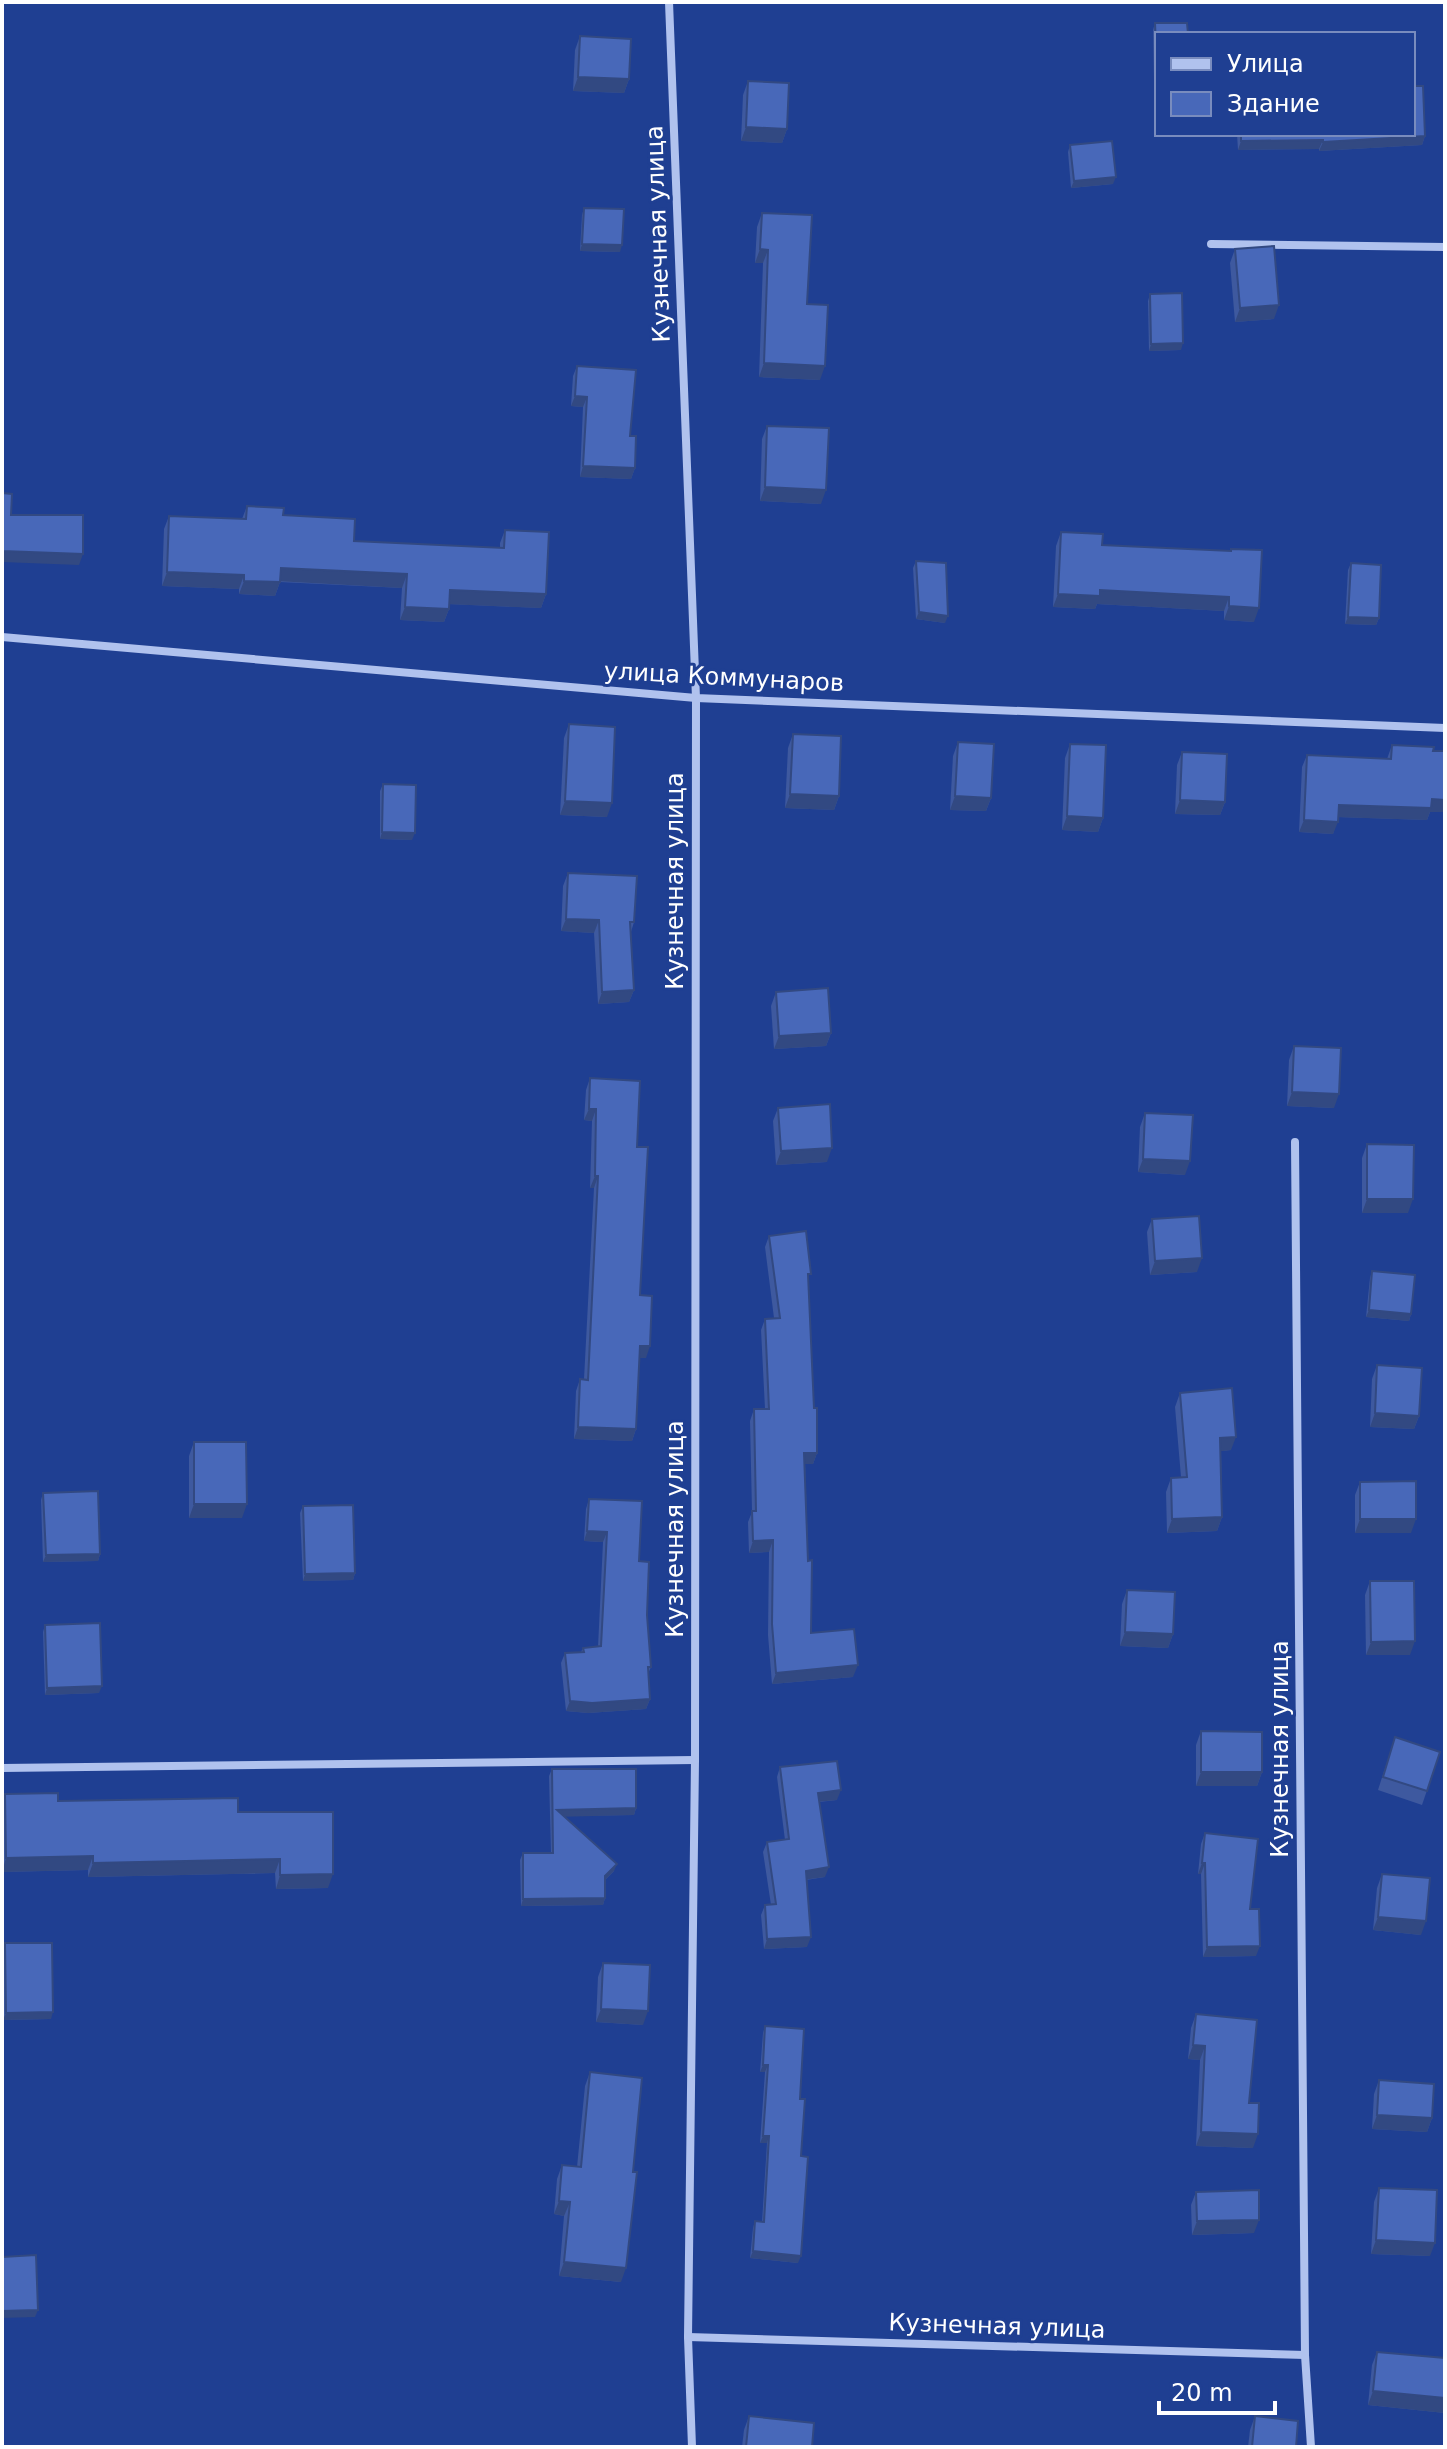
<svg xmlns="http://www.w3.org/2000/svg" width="1447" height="2449" viewBox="0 0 1447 2449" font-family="'DejaVu Sans',sans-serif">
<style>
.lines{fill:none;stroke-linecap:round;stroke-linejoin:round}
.street{stroke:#b0c2ee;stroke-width:8}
.wall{fill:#3e599f}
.shaded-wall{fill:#324982}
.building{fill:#4868b9;stroke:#324982;stroke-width:2}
.labels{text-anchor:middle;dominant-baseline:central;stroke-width:6;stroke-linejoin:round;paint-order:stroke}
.street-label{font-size:24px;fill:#fff;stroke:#1f3f92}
</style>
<rect width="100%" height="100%" fill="#1f3f92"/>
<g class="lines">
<!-- street -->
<g class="street">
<polyline points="669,2 696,698 695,1760 688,2337 692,2447"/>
<polyline points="1211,244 1445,247"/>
<polyline points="2,637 696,698 1445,728"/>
<polyline points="2,1768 695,1760"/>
<polyline points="688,2337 1305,2355 1295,1142"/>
<polyline points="1305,2355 1311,2447"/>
</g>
</g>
<!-- wall -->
<g class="wall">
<polygon points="1155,23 1157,34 1157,80 1154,80 1153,30"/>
<polygon points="580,36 629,79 624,93 573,91 575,50"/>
<polygon points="748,81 787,129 782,143 741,141 743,95"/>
<polygon points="1237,134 1413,134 1425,136 1422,145 1319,151 1319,149 1238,150"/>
<polygon points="1070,145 1113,184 1071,188 1068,152"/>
<polygon points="584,208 620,252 580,251 582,215"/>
<polygon points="762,213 820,380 759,377 763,263 755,263 757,227"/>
<polygon points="1235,249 1274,319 1235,322 1230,263"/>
<polygon points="1150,294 1181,350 1149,351 1148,301"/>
<polygon points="577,366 630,436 635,468 631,479 580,477 583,407 571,406 573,376"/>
<polygon points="767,426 821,504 760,501 762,439"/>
<polygon points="247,506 283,515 354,541 500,548 500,543 505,530 546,594 541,608 449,604 449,609 444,622 400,620 402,588 280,582 275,596 239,594 239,589 162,586 164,529 169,516 242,519"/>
<polygon points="1061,532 1102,545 1230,551 1231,549 1254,622 1224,620 1224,611 1097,604 1095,609 1053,607 1056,546"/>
<polygon points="916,561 945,623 916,619 913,568"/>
<polygon points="1351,563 1379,618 1376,625 1345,624 1348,570"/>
<polygon points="569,724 607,817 560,815 564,738"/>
<polygon points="793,734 839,796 834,810 785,808 788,748"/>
<polygon points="958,742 991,798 986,811 950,810 953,756"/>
<polygon points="1070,744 1103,818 1098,832 1062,830 1065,758"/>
<polygon points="1392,745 1430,812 1427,820 1338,817 1333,834 1299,832 1302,767 1307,755 1387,759"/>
<polygon points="1182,752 1225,802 1220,815 1175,814 1177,765"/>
<polygon points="383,784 412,840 380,839 380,791"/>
<polygon points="568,873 634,922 631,932 634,990 629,1002 598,1004 594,933 561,931 563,886"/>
<polygon points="776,992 831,1033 826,1046 774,1049 771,1006"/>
<polygon points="1294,1046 1334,1108 1287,1106 1289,1060"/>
<polygon points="590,1078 637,1147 640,1295 646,1358 639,1358 636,1429 632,1441 574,1439 576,1391 580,1379 584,1379 594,1188 590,1188 592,1121 584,1120 586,1090"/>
<polygon points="778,1108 827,1162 776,1165 773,1121"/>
<polygon points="1145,1113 1185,1175 1138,1172 1140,1127"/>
<polygon points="1367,1144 1408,1213 1362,1213 1362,1158"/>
<polygon points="1152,1219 1197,1272 1150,1275 1147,1232"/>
<polygon points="769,1236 808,1282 814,1408 817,1453 813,1464 805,1464 811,1633 853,1677 772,1684 768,1635 769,1552 749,1553 748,1522 752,1512 750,1421 754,1409 765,1409 761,1330 765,1319 774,1318 765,1247"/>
<polygon points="1372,1271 1411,1314 1409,1321 1366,1317 1370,1278"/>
<polygon points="1377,1365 1419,1416 1414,1429 1370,1427 1372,1379"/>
<polygon points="1180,1393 1231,1450 1221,1451 1222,1517 1217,1531 1167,1533 1166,1492 1171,1478 1181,1477 1175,1407"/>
<polygon points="194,1442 242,1518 189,1518 189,1456"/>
<polygon points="1360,1482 1411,1533 1355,1533 1355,1495"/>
<polygon points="43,1493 100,1554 98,1561 43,1562 41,1500"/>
<polygon points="589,1499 639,1561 647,1615 651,1667 648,1674 650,1699 646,1709 588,1713 566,1711 561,1663 565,1653 581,1652 583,1648 598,1647 603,1542 584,1541 586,1509"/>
<polygon points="303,1506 355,1573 353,1580 303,1581 300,1513"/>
<polygon points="1370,1581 1410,1655 1366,1655 1365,1595"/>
<polygon points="1127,1590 1173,1634 1168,1648 1120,1646 1122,1604"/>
<polygon points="45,1625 99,1693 45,1695 43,1632"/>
<polygon points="1201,1731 1262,1772 1257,1786 1196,1786 1196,1745"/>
<polygon points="1395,1737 1440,1752 1422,1805 1378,1790"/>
<polygon points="780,1767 837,1800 819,1802 825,1877 806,1880 807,1947 764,1949 761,1915 765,1905 771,1905 763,1852 767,1842 785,1840 777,1777"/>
<polygon points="552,1769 636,1808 634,1815 564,1816 614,1871 605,1880 605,1898 603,1905 521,1906 520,1860 523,1853 551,1853 549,1776"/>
<polygon points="5,1794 58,1801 238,1812 328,1888 276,1889 275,1873 88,1877 88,1870 2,1872 2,1804"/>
<polygon points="1205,1833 1256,1956 1203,1957 1201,1874 1198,1874 1201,1844"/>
<polygon points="1382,1874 1421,1935 1373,1930 1377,1888"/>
<polygon points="5,1943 51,2019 3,2020 3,1950"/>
<polygon points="603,1963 643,2025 596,2022 598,1977"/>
<polygon points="1196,2014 1249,2103 1253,2148 1196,2146 1200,2060 1188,2059 1191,2028"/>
<polygon points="765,2026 800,2099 801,2156 798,2263 750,2258 753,2228 755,2221 762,2222 767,2143 760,2143 765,2072 760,2072 763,2033"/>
<polygon points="590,2072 621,2282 559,2276 564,2216 554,2214 557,2179 562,2165 577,2167 585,2086"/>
<polygon points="1379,2080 1432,2118 1427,2132 1372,2129 1374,2094"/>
<polygon points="1379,2188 1430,2256 1371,2254 1374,2202"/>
<polygon points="1196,2192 1254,2233 1192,2235 1191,2205"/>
<polygon points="1377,2352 1445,2358 1445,2413 1368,2405 1372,2365"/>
<polygon points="749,2416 812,2447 742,2447 744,2430"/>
<polygon points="1255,2416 1296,2447 1248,2447 1250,2430"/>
</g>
<!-- shaded-wall -->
<g class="shaded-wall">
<polygon points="578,77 629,79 624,93 573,91"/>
<polygon points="746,127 787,129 782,143 741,141"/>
<polygon points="1425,136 1422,145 1319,151 1323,142"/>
<polygon points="1323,140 1319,149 1238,150 1241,141"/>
<polygon points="1116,177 1113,184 1071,188 1074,181"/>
<polygon points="582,244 622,245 620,252 580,251"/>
<polygon points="760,249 768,250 763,263 755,263"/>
<polygon points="1279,305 1274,319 1235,322 1240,308"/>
<polygon points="1183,343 1181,350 1149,351 1151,344"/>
<polygon points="764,363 825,366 820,380 759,377"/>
<polygon points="575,396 587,397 583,407 571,406"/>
<polygon points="583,466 635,468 631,479 580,477"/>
<polygon points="765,487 826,490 821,504 760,501"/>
<polygon points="2,551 83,554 79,565 2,562"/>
<polygon points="281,568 407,574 402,588 276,581"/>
<polygon points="167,572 244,575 239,589 162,586"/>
<polygon points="244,581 280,582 275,596 239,594"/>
<polygon points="450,590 546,594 541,608 445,604"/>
<polygon points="1100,590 1229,597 1224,611 1097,604 1095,609 1053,607 1058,594"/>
<polygon points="1229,606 1259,608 1254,622 1224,620"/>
<polygon points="405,607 449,609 444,622 400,620"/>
<polygon points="919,612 948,616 945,623 916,619"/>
<polygon points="1348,617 1379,618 1376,625 1345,624"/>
<polygon points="790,794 839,796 834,810 785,808"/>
<polygon points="955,796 991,798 986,811 950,810"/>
<polygon points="1432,799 1445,800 1445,812 1430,812 1427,820 1334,817 1339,805"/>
<polygon points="1180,800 1225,802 1220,815 1175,814"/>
<polygon points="565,801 612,803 607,817 560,815"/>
<polygon points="1067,816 1103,818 1098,832 1062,830"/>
<polygon points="1304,820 1338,822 1333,834 1299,832"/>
<polygon points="382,832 415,833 412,840 380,839"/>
<polygon points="566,919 599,920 594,933 561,931"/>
<polygon points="634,990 629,1002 598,1004 602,992"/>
<polygon points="831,1033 826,1046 774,1049 779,1036"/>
<polygon points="1292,1092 1339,1094 1334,1108 1287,1106"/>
<polygon points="589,1109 596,1109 592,1121 584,1120"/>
<polygon points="832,1148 827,1162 776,1165 781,1151"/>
<polygon points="1143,1159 1190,1161 1185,1175 1138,1172"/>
<polygon points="595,1176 598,1176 594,1188 590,1188"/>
<polygon points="1367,1199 1413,1199 1408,1213 1362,1213"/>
<polygon points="1202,1258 1197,1272 1150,1275 1155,1261"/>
<polygon points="1369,1310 1411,1314 1409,1321 1366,1317"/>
<polygon points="640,1346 650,1346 646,1358 635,1358"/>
<polygon points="1375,1413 1419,1416 1414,1429 1370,1427"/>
<polygon points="578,1427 636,1429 632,1441 574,1439"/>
<polygon points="1236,1437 1231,1450 1215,1452 1220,1438"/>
<polygon points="804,1453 817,1453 813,1464 800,1464"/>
<polygon points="194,1504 247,1504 242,1518 189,1518"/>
<polygon points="1222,1517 1217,1531 1167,1533 1172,1519"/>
<polygon points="1360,1519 1416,1519 1411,1533 1355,1533"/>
<polygon points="587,1531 607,1532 603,1542 584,1541"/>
<polygon points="773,1540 769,1552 749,1553 753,1541"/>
<polygon points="100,1554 98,1561 43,1562 46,1555"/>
<polygon points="355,1573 353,1580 303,1581 305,1574"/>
<polygon points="1125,1632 1173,1634 1168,1648 1120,1646"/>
<polygon points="1415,1641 1410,1655 1366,1655 1371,1642"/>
<polygon points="858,1665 853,1677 772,1684 776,1673"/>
<polygon points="102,1686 99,1693 45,1695 47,1688"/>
<polygon points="650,1699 646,1709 588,1713 566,1711 570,1701"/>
<polygon points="1201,1772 1262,1772 1257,1786 1196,1786"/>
<polygon points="841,1790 837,1800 815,1802 818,1793"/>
<polygon points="636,1808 634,1815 554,1817 557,1810"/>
<polygon points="93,1856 88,1870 2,1872 6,1858"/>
<polygon points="280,1859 275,1873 88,1877 93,1863"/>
<polygon points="1202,1863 1205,1863 1201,1874 1198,1874"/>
<polygon points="617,1864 614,1871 602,1883 605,1876"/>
<polygon points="829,1867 825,1877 802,1880 806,1871"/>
<polygon points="333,1874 328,1888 276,1889 280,1875"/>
<polygon points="605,1898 603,1905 521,1906 523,1899"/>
<polygon points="1378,1917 1426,1921 1421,1935 1373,1930"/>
<polygon points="811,1937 807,1947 764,1949 767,1939"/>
<polygon points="1260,1946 1256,1956 1203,1957 1207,1947"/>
<polygon points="601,2009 648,2011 643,2025 596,2022"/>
<polygon points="53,2012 51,2019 3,2020 6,2013"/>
<polygon points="1193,2045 1205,2046 1200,2060 1188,2059"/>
<polygon points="763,2065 768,2065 765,2072 760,2072"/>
<polygon points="1377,2115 1432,2118 1427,2132 1372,2129"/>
<polygon points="1201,2132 1258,2134 1253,2148 1196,2146"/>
<polygon points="763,2136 769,2136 767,2143 760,2143"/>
<polygon points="559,2201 570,2202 564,2216 554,2214"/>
<polygon points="1259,2220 1254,2233 1192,2235 1197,2221"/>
<polygon points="1376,2240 1435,2243 1430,2256 1371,2254"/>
<polygon points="753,2251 801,2256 798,2263 750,2258"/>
<polygon points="564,2262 626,2268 621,2282 559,2276"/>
<polygon points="38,2310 35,2317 2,2318 2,2311"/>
<polygon points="1373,2391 1445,2398 1445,2413 1368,2405"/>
</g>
<!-- building -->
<g class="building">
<polygon points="1155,23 1187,23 1188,34 1157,34 1157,73"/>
<polygon points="580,36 631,39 629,79 578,77"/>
<polygon points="748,81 789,83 787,129 746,127"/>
<polygon points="1413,86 1423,86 1425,136 1323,142 1323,140 1241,141 1241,134 1413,134"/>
<polygon points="1112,141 1116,177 1074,181 1070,145"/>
<polygon points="584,208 624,209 622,245 582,244"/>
<polygon points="762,213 812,215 807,304 828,305 825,366 764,363 768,250 760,249"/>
<polygon points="1274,246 1279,305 1240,308 1235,249"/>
<polygon points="1182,293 1183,343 1151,344 1150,294"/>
<polygon points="577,366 636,370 630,436 636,436 635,468 583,466 587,397 575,396"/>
<polygon points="767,426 829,428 826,490 765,487"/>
<polygon points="2,493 12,494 11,515 83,515 83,554 2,551"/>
<polygon points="247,506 284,508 283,515 355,519 354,541 504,548 505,530 549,532 546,594 450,590 449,609 405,607 407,574 281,568 280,582 244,581 244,575 167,572 169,516 246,519"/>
<polygon points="1061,532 1103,534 1102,545 1231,551 1231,549 1262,550 1259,608 1229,606 1229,597 1100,590 1100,596 1058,594"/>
<polygon points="916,561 946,563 948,616 919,612"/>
<polygon points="1351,563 1381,565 1379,618 1348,617"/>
<polygon points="569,724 615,727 612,803 565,801"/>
<polygon points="793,734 841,736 839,796 790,794"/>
<polygon points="958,742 994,744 991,798 955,796"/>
<polygon points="1070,744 1106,745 1103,818 1067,816"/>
<polygon points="1392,745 1434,747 1433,751 1445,751 1445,800 1432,799 1431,808 1339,805 1338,822 1304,820 1307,755 1391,759"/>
<polygon points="1182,752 1227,754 1225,802 1180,800"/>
<polygon points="383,784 416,785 415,833 382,832"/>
<polygon points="568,873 637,876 634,922 630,922 634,990 602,992 599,920 566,919"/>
<polygon points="828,988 831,1033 779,1036 776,992"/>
<polygon points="1294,1046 1341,1048 1339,1094 1292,1092"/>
<polygon points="590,1078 640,1081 637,1147 648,1147 640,1295 652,1296 650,1346 640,1346 636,1429 578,1427 580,1379 588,1380 598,1176 595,1176 596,1109 589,1109"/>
<polygon points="830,1104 832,1148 781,1151 778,1108"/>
<polygon points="1145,1113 1193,1115 1190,1161 1143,1159"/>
<polygon points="1367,1144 1414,1145 1413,1199 1367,1199"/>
<polygon points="1199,1216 1202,1258 1155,1261 1152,1219"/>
<polygon points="806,1231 811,1274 808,1274 814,1408 817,1408 817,1453 804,1453 808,1561 812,1560 811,1633 854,1629 858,1665 776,1673 772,1624 773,1540 753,1541 752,1511 756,1511 754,1409 769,1409 765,1319 780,1318 769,1236"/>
<polygon points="1372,1271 1415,1275 1411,1314 1369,1310"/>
<polygon points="1377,1365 1422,1368 1419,1416 1375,1413"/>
<polygon points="1232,1388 1236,1437 1220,1438 1222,1517 1172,1519 1171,1478 1187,1477 1180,1393"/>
<polygon points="194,1442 246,1442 247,1504 194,1504"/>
<polygon points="1416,1481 1416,1519 1360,1519 1360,1482"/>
<polygon points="98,1491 100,1554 46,1555 43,1493"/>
<polygon points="589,1499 642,1501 639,1561 649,1562 647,1615 651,1667 648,1667 650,1699 592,1703 570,1701 565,1653 584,1652 583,1648 601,1646 607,1532 587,1531"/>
<polygon points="353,1505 355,1573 305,1574 303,1506"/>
<polygon points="1370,1581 1414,1581 1415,1641 1371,1642"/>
<polygon points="1127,1590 1175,1592 1173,1634 1125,1632"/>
<polygon points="100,1623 102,1686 47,1688 45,1625"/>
<polygon points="1201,1731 1262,1732 1262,1772 1201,1772"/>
<polygon points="1395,1737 1440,1752 1427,1791 1383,1777"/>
<polygon points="837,1761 841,1790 818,1793 829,1867 806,1871 811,1937 767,1939 765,1905 776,1904 767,1842 789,1839 780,1767"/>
<polygon points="552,1769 636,1769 636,1808 557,1810 617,1864 605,1876 605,1898 523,1899 523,1853 553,1853"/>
<polygon points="58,1793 58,1801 238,1798 238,1812 333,1812 333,1874 280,1875 280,1859 93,1863 93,1856 6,1858 5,1794"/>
<polygon points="1205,1833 1258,1839 1250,1909 1259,1909 1260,1946 1207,1947 1205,1863 1202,1863"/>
<polygon points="1382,1874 1430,1878 1426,1921 1378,1917"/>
<polygon points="5,1943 52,1943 53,2012 6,2013"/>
<polygon points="603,1963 650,1965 648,2011 601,2009"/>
<polygon points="1196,2014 1257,2020 1249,2103 1259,2103 1258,2134 1201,2132 1205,2046 1193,2045"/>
<polygon points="765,2026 804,2029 800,2099 805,2099 801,2156 808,2157 801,2256 753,2251 755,2221 764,2222 769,2136 763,2136 768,2065 763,2065"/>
<polygon points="590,2072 642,2078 633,2172 637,2172 626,2268 564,2262 570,2202 559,2201 562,2165 581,2167"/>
<polygon points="1379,2080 1434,2084 1432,2118 1377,2115"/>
<polygon points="1379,2188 1437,2190 1435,2243 1376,2240"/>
<polygon points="1259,2190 1259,2220 1197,2221 1196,2192"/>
<polygon points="36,2255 38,2310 2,2311 2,2257"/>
<polygon points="1377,2352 1445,2358 1445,2398 1373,2391"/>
<polygon points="749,2416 814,2423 812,2447 746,2447"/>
<polygon points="1255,2416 1298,2421 1296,2447 1252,2447"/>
</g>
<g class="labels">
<!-- street labels -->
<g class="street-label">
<text transform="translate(658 234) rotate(-92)">Кузнечная улица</text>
<text transform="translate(724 677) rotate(3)">улица Коммунаров</text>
<text transform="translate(675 881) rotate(-90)">Кузнечная улица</text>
<text transform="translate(675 1529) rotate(-90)">Кузнечная улица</text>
<text transform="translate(1280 1749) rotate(-90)">Кузнечная улица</text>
<text transform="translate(997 2326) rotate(2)">Кузнечная улица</text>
</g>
</g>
<!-- border -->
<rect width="1447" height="2449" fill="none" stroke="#ffffff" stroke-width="8"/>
<!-- legend -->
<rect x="1155" y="32" width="260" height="104" fill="#1f3f92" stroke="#798cbe" stroke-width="2"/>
<rect x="1171" y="58" width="40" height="12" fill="#b0c2ee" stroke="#798cbe" stroke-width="2"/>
<text x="1227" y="72" font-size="24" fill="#ffffff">Улица</text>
<rect x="1171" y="92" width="40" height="24" fill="#4868b9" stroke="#798cbe" stroke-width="2"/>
<text x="1227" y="112" font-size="24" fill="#ffffff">Здание</text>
<!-- scale -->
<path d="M1159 2401v12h116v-12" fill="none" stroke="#ffffff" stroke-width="4"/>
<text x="1171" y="2401" font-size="24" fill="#ffffff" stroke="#1f3f92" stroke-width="6" paint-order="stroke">20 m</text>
</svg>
